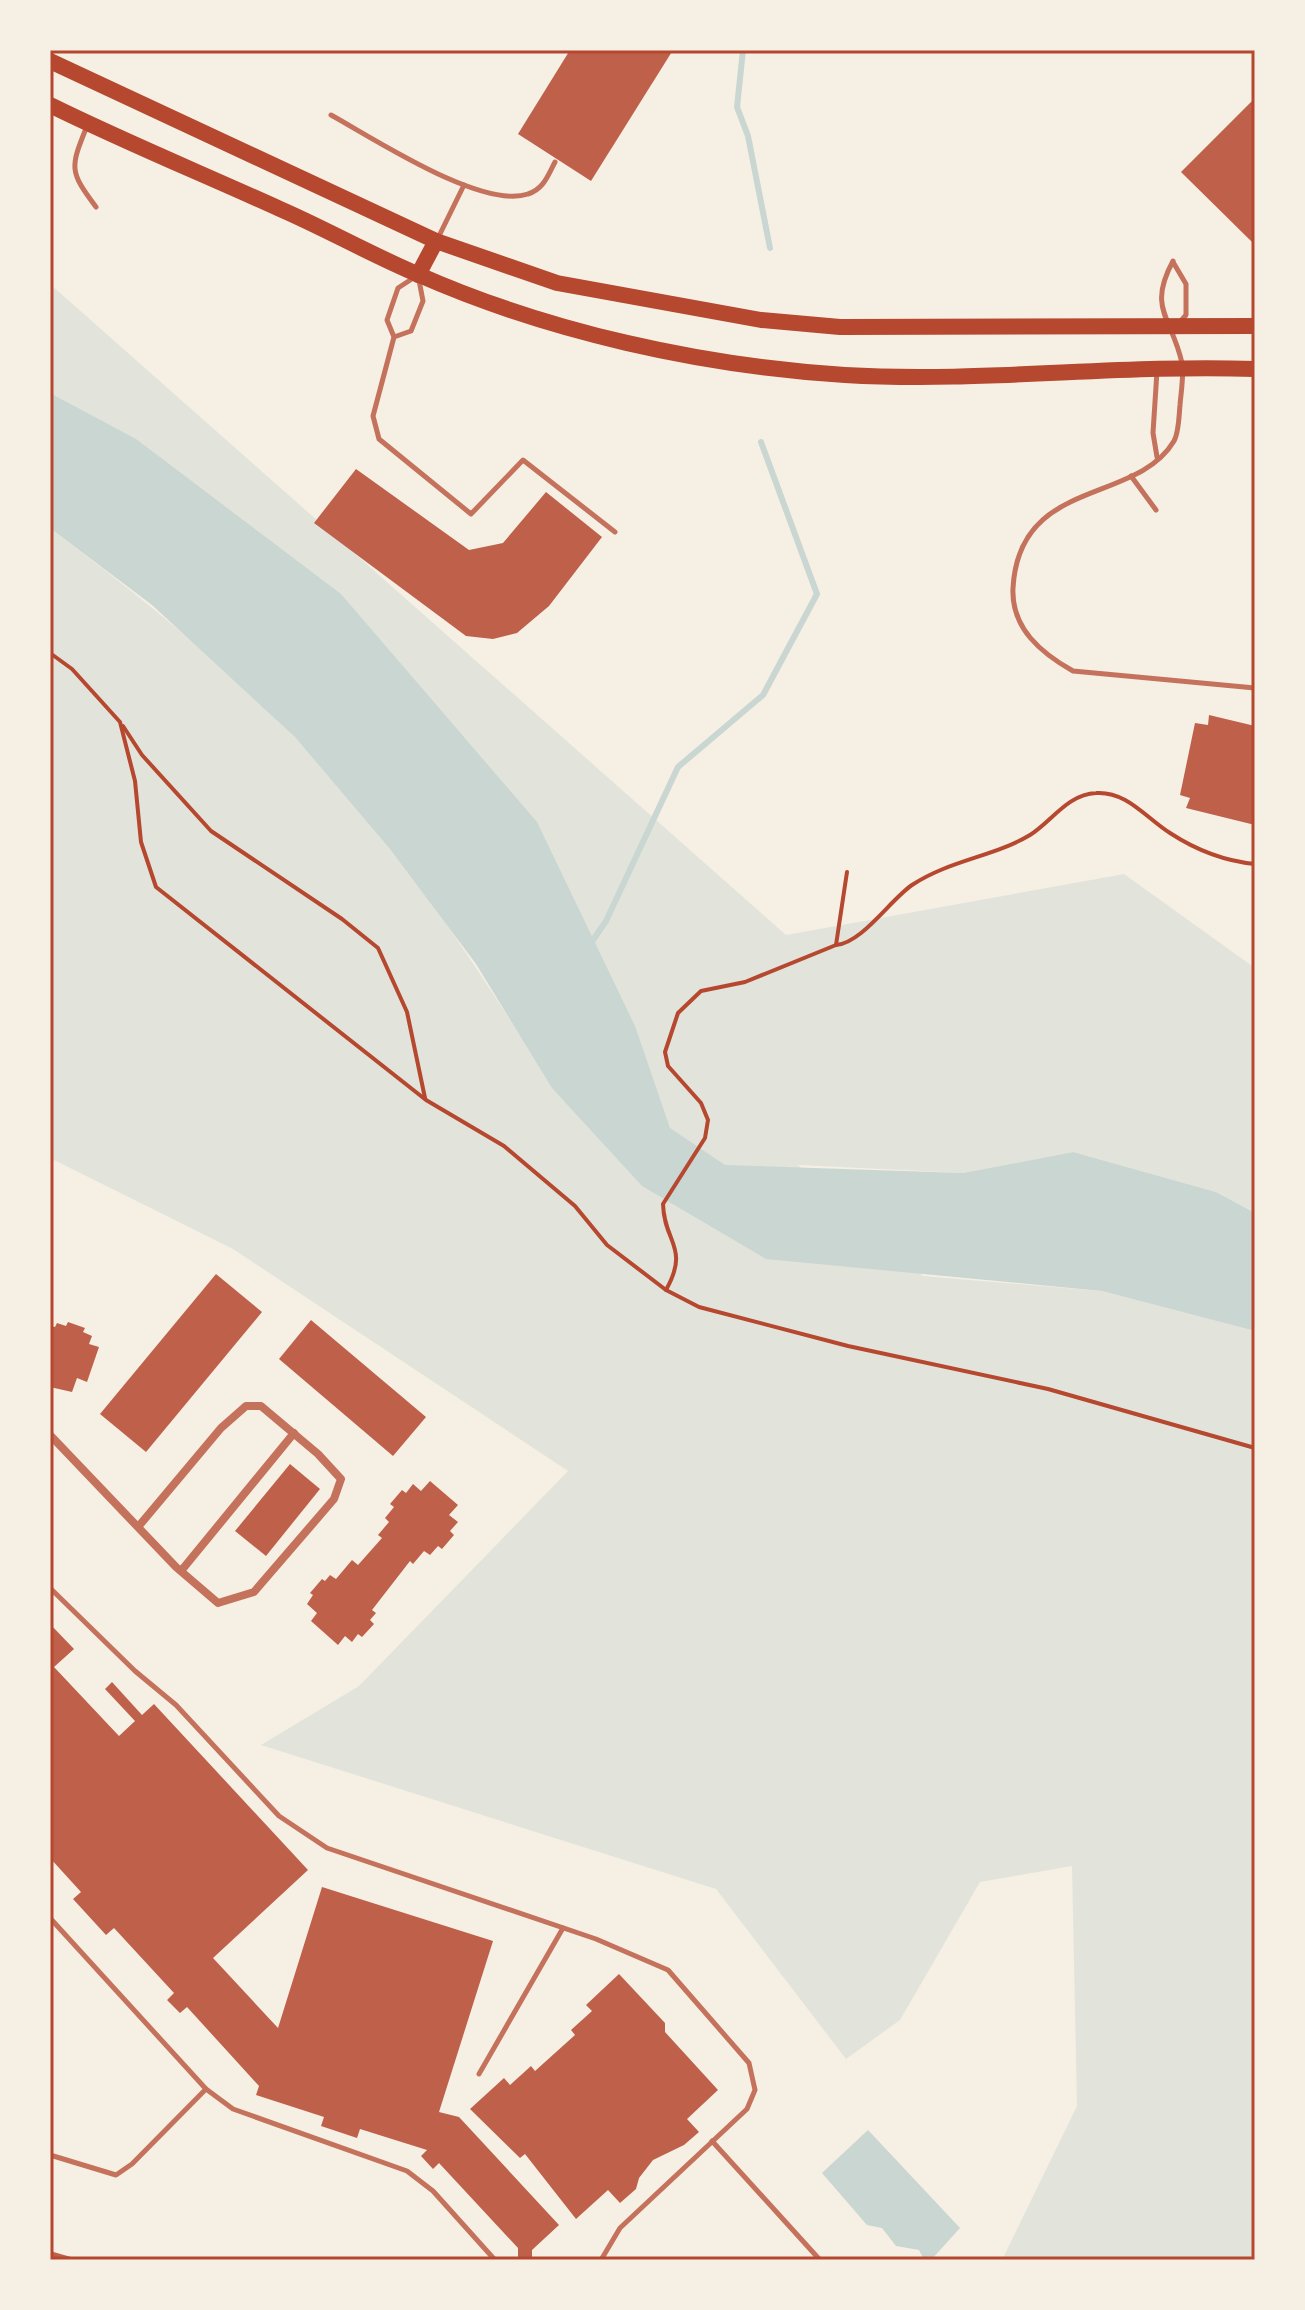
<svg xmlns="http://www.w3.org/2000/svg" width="1305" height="2310" viewBox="0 0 1305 2310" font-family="Karla,sans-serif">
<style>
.green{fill:#e2e4dc}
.water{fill:#c9d6d2}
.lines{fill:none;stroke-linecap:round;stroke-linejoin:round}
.stream{stroke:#c9d6d2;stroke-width:6}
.building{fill:#bf614a}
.path{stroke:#b5482f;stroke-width:4}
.service{stroke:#c5725c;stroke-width:5}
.minor{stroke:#c5725c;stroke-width:8}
.secondary{stroke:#b5482f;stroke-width:16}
.neatline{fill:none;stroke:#b5482f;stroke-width:3}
</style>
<rect width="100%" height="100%" fill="#f6efe4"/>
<!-- green -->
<path class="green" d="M50,284L786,935L1124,874L1255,968V1213L1216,1192L1073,1152L963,1173L798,1165L923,1276L1102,1291L1255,1331V2260H1002L1077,2106L1072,1866L980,1882L900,2020L846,2059L716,1889L261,1745L359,1686L568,1471L233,1249L50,1158V528C136,593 219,660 294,736C396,841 476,964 552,1087L621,998L135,439L50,393Z"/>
<!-- water -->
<g class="water">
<polygon points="50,393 136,439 341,594 537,822 635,1026 670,1128 725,1165 963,1173 1073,1152 1216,1192 1255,1213 1255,1331 1102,1291 766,1259 642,1186 552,1088 476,964 390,849 295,737 152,605 50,528"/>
<polygon points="868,2130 960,2228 931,2260 924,2260 919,2250 896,2246 882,2228 867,2225 822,2173"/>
</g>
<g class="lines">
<!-- stream -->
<g class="stream">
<polyline points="743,50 737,107 748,136 770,248"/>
<polyline points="589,946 606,921 678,767 763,695 817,594 761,442"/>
</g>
</g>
<!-- building -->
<g class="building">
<polygon points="570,50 673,50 591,181 518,134"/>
<polygon points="1255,98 1255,239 1252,242 1181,172"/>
<polygon points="356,469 469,550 503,543 546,492 602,537 549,606 517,633 493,639 466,636 314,523"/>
<polygon points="1209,715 1255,726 1255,825 1186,808 1190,798 1180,795 1195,723 1208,725"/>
<polygon points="216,1274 262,1312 146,1452 100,1414"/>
<polygon points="311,1320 426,1417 393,1456 279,1359"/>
<polygon points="68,1322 85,1328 83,1332 92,1336 89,1344 99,1347 87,1382 77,1378 72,1392 50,1387 50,1326 55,1327 57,1323 66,1326"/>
<polygon points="290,1464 320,1489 266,1556 235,1531"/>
<polygon points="430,1481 458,1505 449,1515 458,1522 450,1531 454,1535 442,1549 438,1546 430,1555 424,1551 413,1564 410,1561 372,1610 376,1613 370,1620 374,1624 362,1637 358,1634 352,1642 345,1636 338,1645 311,1621 317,1613 307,1604 313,1595 310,1593 322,1579 325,1581 330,1575 336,1579 352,1560 358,1565 382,1538 378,1535 389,1522 385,1518 394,1507 390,1504 402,1490 406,1493 413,1484 421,1491"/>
<polygon points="50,1624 74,1649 54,1667 119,1736 135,1721 105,1689 112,1682 142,1715 154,1704 308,1870 213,1958 278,2028 322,1887 493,1941 439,2112 459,2117 559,2225 532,2250 532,2260 518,2260 518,2248 439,2163 433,2169 421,2156 427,2150 360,2129 357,2138 321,2126 324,2117 256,2095 259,2086 187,2007 180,2013 167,2000 174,1993 114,1928 106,1935 73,1899 81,1892 50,1858"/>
<polygon points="619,1974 665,2023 665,2032 718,2090 687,2119 699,2132 684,2145 653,2160 639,2178 636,2189 620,2203 608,2190 576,2219 525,2154 520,2158 470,2109 504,2078 510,2085 531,2066 535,2071 575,2035 571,2030 592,2011 586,2005"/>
<polygon points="50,2251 78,2259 78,2260 50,2260"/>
</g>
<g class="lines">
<!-- path -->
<g class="path">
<polyline points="50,653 72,669 120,722 135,781 141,842 156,887 426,1100 504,1146 575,1206 607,1245 666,1290 699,1307 848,1346 1048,1389 1255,1448"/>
<polyline points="123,726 142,755 211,831 342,919 378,948 407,1012 425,1098"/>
<path d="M836,945C862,943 890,900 912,885C950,860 993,857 1030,835C1051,822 1068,794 1096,793C1127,791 1146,818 1170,833C1196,850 1224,861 1255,864"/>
<path d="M666,1290C690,1247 664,1243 663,1204L705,1138L708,1120L701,1103L668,1066L665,1052L678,1013L701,991L745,982L836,945L847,872"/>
</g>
<!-- service -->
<g class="service">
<path d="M331,115C373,138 482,210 528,194C544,189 548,175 555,162"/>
<path d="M87,126C70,168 69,171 96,207"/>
<polyline points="438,238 464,185"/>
<path d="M1173,261C1147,309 1172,317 1182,363C1184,376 1181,392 1180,405C1179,415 1179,432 1174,441C1136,505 1019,477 1013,588C1011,628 1041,653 1073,671L1255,688"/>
<polyline points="1173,262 1186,284 1186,315 1180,322"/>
<polyline points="394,337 411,331 423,301 418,275 398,288 387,320 394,337 373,416 379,439 471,514 523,460 615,532"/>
<polyline points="1157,457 1153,433 1157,371"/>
<polyline points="1131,476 1156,510"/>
<polyline points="50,1588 135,1671 176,1705 279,1816 327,1848 596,1939 668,1970 749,2063 755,2090 747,2109 620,2228 601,2260"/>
<polyline points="50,1918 206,2089 233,2109 407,2171 433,2191 495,2260"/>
<polyline points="479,2074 563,1928"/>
<polyline points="712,2141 820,2260"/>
<polyline points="50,2155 116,2175 132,2164 206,2089"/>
</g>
<!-- minor -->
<g class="minor">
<polyline points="50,1435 176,1567 218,1603 254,1592 334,1499 341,1479 318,1454 261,1406 246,1406 221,1428 138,1527"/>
<polyline points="181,1571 294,1433"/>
</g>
<!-- secondary -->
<g class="secondary">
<polyline points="50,61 436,241 557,283 761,320 840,327 1255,326"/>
<path d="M50,105C125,142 203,174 280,209C326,229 370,254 417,274C548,332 702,366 845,375C982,383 1118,364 1255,369"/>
<polyline points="418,275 436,241"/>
</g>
</g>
<!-- border -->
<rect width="1305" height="2310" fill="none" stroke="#f6efe4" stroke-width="104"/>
<rect x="52" y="52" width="1201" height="2206" class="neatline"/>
</svg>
